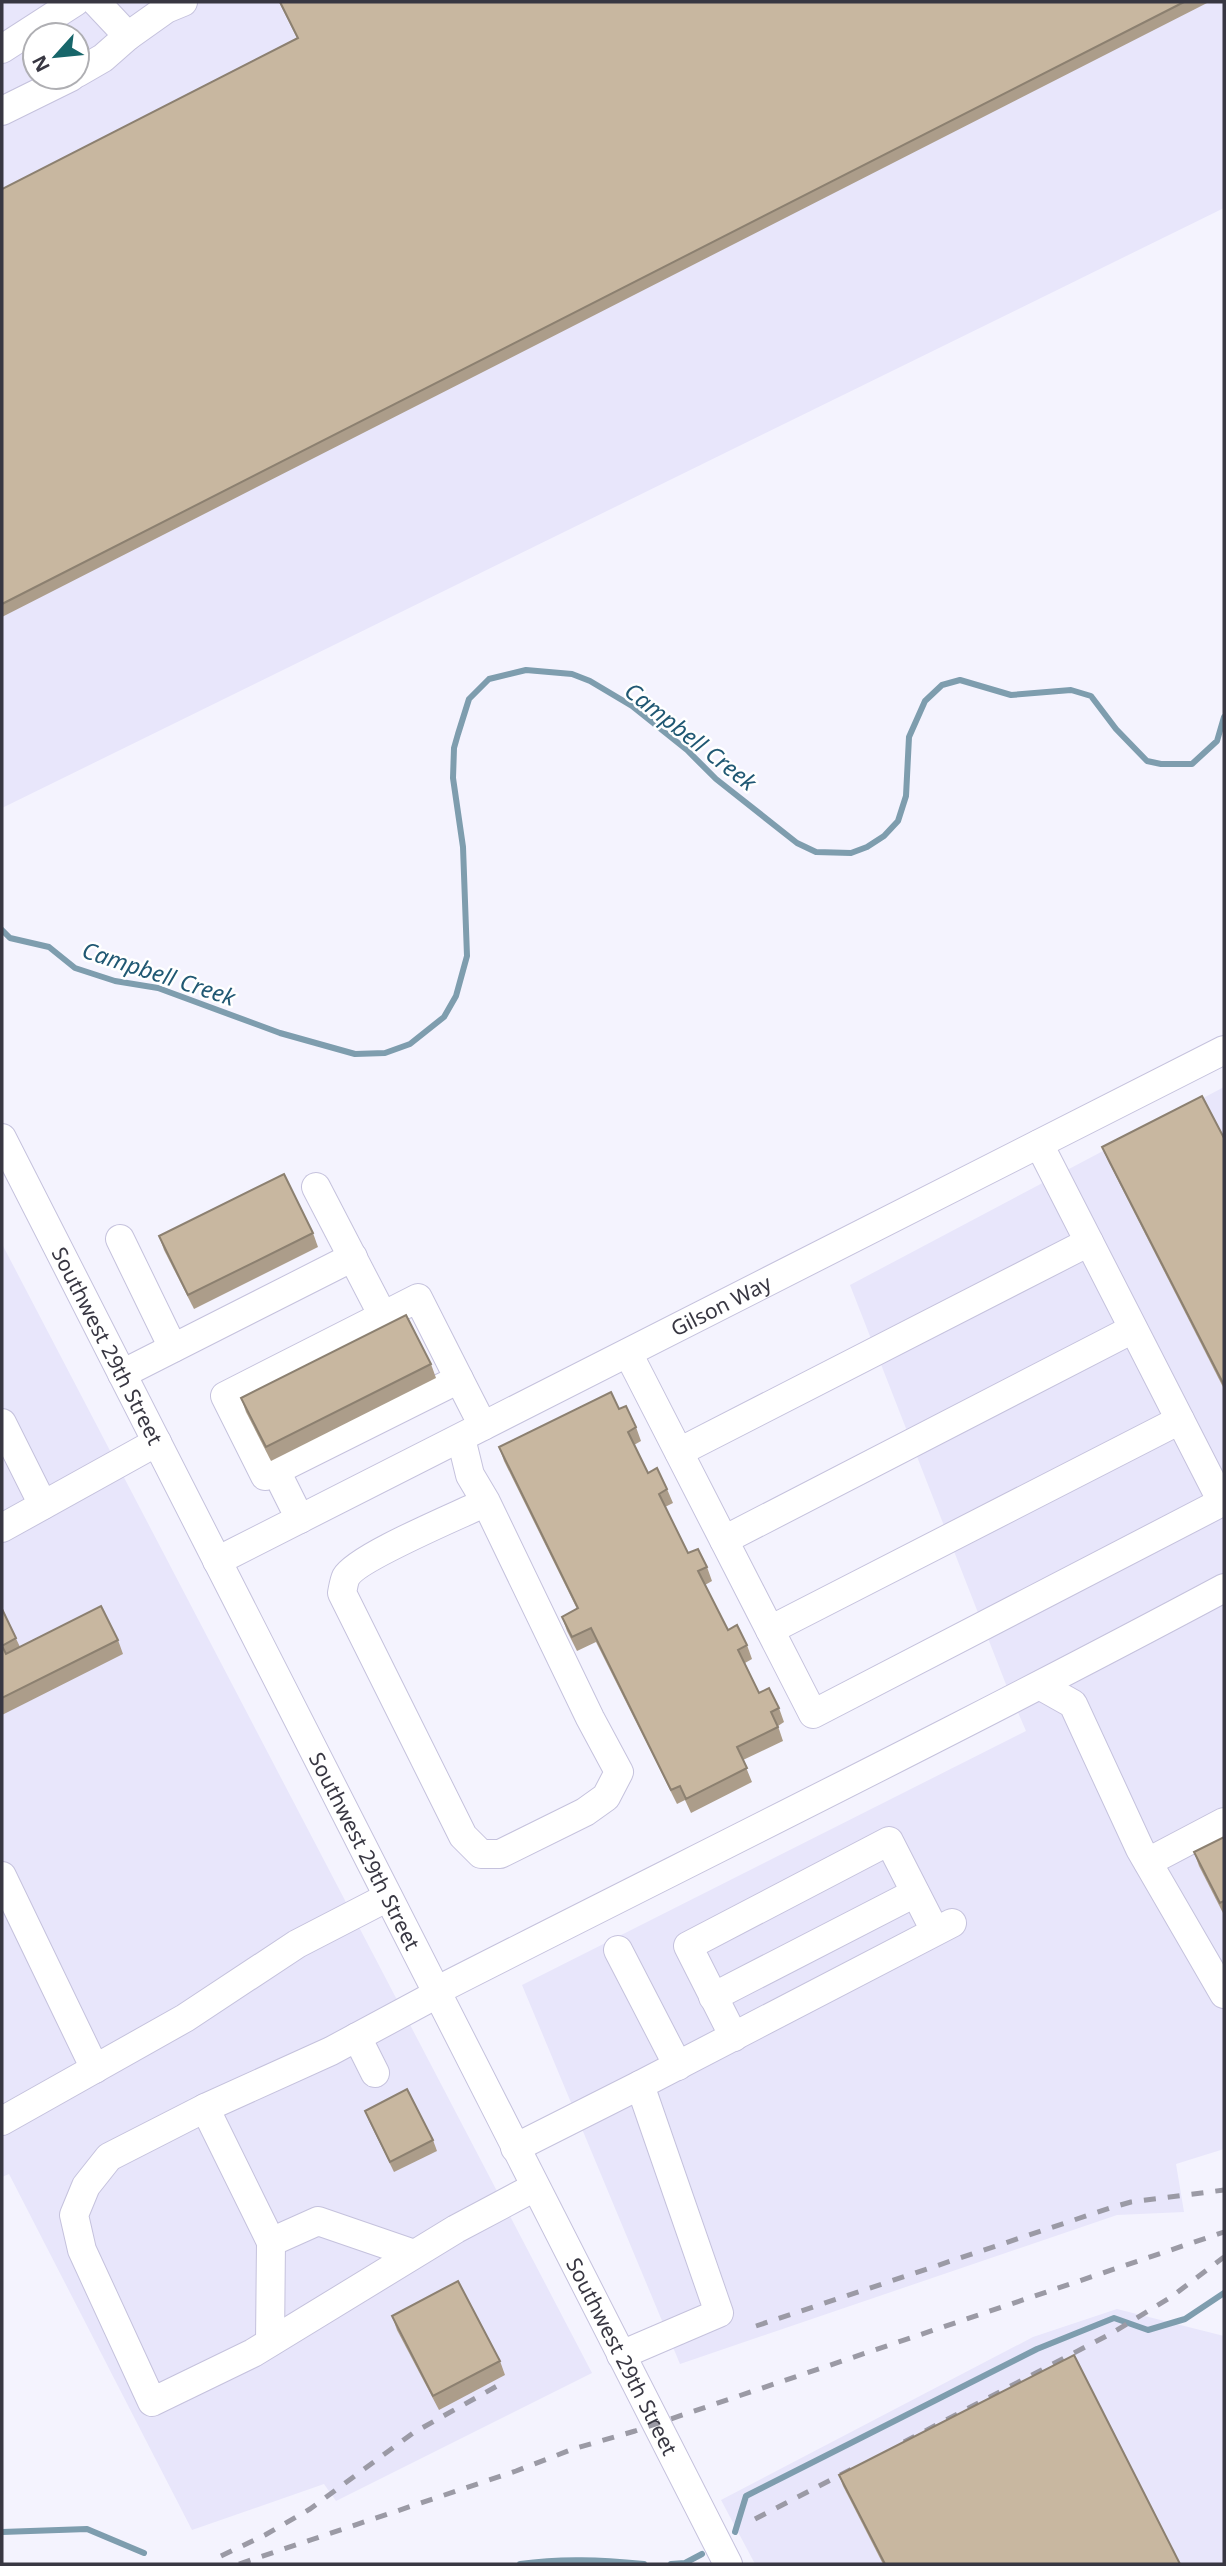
<svg xmlns="http://www.w3.org/2000/svg" width="1226" height="2566" viewBox="0 0 1226 2566" font-family="'Noto Sans',sans-serif">
<style>
.built{fill:#e8e6fb;fill-rule:evenodd}
.lines{fill:none;stroke-linecap:round;stroke-linejoin:round}
.stream{stroke:#7e9dae;stroke-width:6}
.minor-casing{stroke:#c5c2dd;stroke-width:30}
.minor{stroke:#fff;stroke-width:28}
.rail{stroke:#9b9aa5;stroke-width:5;stroke-dasharray:12 12;stroke-linecap:butt}
.wall{fill:#ac9d8a}
.building{fill:#c8b7a0;stroke:#8c8070;stroke-width:2}
.labels{text-anchor:middle;dominant-baseline:central;stroke-width:5;stroke-linejoin:round;paint-order:stroke}
.street-label{font-size:21px;fill:#383742;stroke:#fff}
.water-label{font-size:23px;font-style:italic;fill:#205873;stroke:#fff}
</style>
<rect width="100%" height="100%" fill="#f4f3fe"/>
<!-- built -->
<g class="built">
<path d="M2,2H1224V208L2,808ZM35,35H77V77H35Z"/>
<polygon points="1224,1087 1224,2149 1176,2164 1184,2212 1117,2215 680,2364 522,1985 1026,1731 1007,1687 850,1285"/>
<polygon points="2,1244 592,2373 336,2501 324,2484 192,2530 9,2174 2,2177"/>
<polygon points="1117,2309 1224,2336 1224,2564 755,2564 721,2500 1033,2337"/>
</g>
<g class="lines">
<!-- stream -->
<g class="stream">
<polyline points="2,930 10,938 49,947 75,968 115,981 158,988 280,1033 355,1054 385,1053 410,1044 444,1017 456,996 467,956 463,847 453,778 454,748 458,734 469,699 489,679 526,670 572,674 590,681 632,706 687,750 716,779 797,843 816,852 851,853 867,847 884,836 898,821 906,796 909,737 925,701 942,685 960,680 1011,695 1071,690 1091,696 1116,729 1147,761 1161,764 1192,764 1217,741 1224,717"/>
<polyline points="2,2532 87,2529 144,2553"/>
<polyline points="735,2532 746,2496 1037,2349 1114,2318 1148,2330 1185,2319 1224,2293"/>
<path d="M520,2564C562,2558 601,2560 644,2564"/>
<polyline points="671,2564 685,2563 702,2554"/>
</g>
<defs>
<g id="minor">
<polyline points="128,36 166,9 183,2"/>
<polyline points="2,49 75,2"/>
<polyline points="77,73 103,58 128,36 96,2"/>
<polyline points="2,111 71,77"/>
<path id="s1" d="M2,1138L728,2564"/>
<polyline points="1039,1144 1222,1502"/>
<polyline points="316,1187 383,1316"/>
<polyline points="120,1239 173,1348"/>
<polygon points="418,1298 459,1379 265,1476 225,1396"/>
<polyline points="628,1353 813,1714 1224,1501"/>
<polyline points="122,1374 353,1257"/>
<polyline points="459,1379 483,1426"/>
<polyline points="2,1423 43,1505"/>
<path d="M461,1438L470,1475L486,1502L590,1718L619,1772L606,1797L585,1812L500,1854H481L463,1836L342,1593C343,1588 344,1581 346,1577C357,1557 460,1515 486,1502"/>
<polyline points="679,1452 1089,1242"/>
<polyline points="276,1471 300,1519"/>
<polyline points="2,1528 157,1442"/>
<polyline points="724,1540 1133,1329"/>
<path id="s2" d="M217,1561L1224,1050"/>
<polyline points="770,1630 1180,1420"/>
<polyline points="1041,1686 1073,1704 1140,1849 1224,1994"/>
<polyline points="1148,1862 1224,1822"/>
<polyline points="2,1876 95,2069"/>
<polyline points="618,1950 678,2066"/>
<path d="M436,1991C699,1857 964,1727 1224,1588"/>
<polyline points="437,1994 331,2051 205,2108 109,2157 86,2186 74,2215 82,2250 152,2402 253,2353 456,2229 535,2187"/>
<polyline points="713,1997 915,1893"/>
<polyline points="357,2037 375,2073"/>
<polyline points="734,2037 688,1946 889,1841 935,1931"/>
<polyline points="205,2108 271,2242 318,2221 414,2254"/>
<polyline points="2,2121 185,2018 297,1944 388,1897"/>
<polyline points="515,2148 640,2085 952,1923"/>
<polyline points="270,2342 271,2242"/>
<polyline points="621,2355 719,2313 640,2085"/>
</g>
</defs>
<!-- minor casing -->
<use href="#minor" class="minor-casing"/>
<!-- minor -->
<use href="#minor" class="minor"/>
<!-- rail -->
<g class="rail">
<polyline points="756,2326 1110,2208 1131,2202 1224,2190"/>
<polyline points="904,2442 1112,2333 1171,2297 1224,2257"/>
<polyline points="755,2519 858,2466"/>
<polyline points="221,2556 265,2535 310,2509 413,2433 506,2381"/>
<polyline points="239,2564 516,2471 573,2449 635,2431 1224,2232"/>
</g>
</g>
<!-- wall -->
<g class="wall">
<polygon points="279,2 1209,2 2,617 2,189 297,38"/>
<polygon points="1224,1138 1224,1389 1108,1161 1102,1147"/>
<polygon points="313,1233 318,1247 194,1309 164,1250 159,1236"/>
<polygon points="431,1364 436,1378 271,1461 246,1412 241,1398"/>
<polygon points="619,1409 636,1427 641,1441 634,1445 648,1473 667,1489 673,1503 665,1507 688,1553 707,1567 712,1581 705,1585 728,1630 747,1645 752,1659 745,1663 759,1693 779,1708 784,1722 778,1726 783,1741 743,1760 752,1782 691,1813 685,1800 677,1804 596,1642 577,1651 567,1631 562,1617 577,1609 504,1461 499,1447"/>
<polygon points="2,1609 20,1647 118,1640 123,1654 2,1715"/>
<polygon points="1224,1837 1224,1915 1199,1866 1194,1852"/>
<polygon points="365,2111 433,2140 437,2151 394,2172 369,2121"/>
<polygon points="392,2316 500,2361 505,2375 439,2410 397,2330"/>
<polygon points="839,2475 1180,2564 883,2564 843,2486"/>
</g>
<!-- building -->
<g class="building">
<polygon points="280,2 1184,2 2,604 2,189 298,38"/>
<polygon points="1202,1096 1224,1138 1224,1385 1102,1147"/>
<polygon points="284,1174 313,1233 188,1295 159,1236"/>
<polygon points="406,1315 431,1364 266,1447 241,1398"/>
<polygon points="611,1392 619,1409 626,1406 636,1427 628,1432 648,1473 657,1468 667,1489 659,1494 688,1553 698,1549 707,1567 698,1571 728,1630 737,1625 747,1645 738,1650 759,1693 769,1688 779,1708 771,1712 778,1727 737,1747 747,1768 686,1799 680,1786 671,1790 591,1628 572,1637 562,1617 578,1608 499,1447"/>
<polygon points="101,1606 118,1640 2,1698 2,1609 16,1638 2,1646 6,1654"/>
<polygon points="1224,1837 1224,1901 1220,1903 1194,1852"/>
<polygon points="407,2089 433,2140 390,2162 365,2111"/>
<polygon points="458,2281 500,2361 433,2396 392,2316"/>
<polygon points="1074,2355 1180,2564 885,2564 839,2475"/>
</g>
<g class="labels">
<!-- street labels -->
<g class="street-label">
<text stroke="none"><textPath href="#s2" startOffset="565">Gilson Way</textPath></text>
<text stroke="none"><textPath href="#s1" startOffset="233">Southwest 29th Street</textPath></text>
<text stroke="none"><textPath href="#s1" startOffset="800">Southwest 29th Street</textPath></text>
<text stroke="none"><textPath href="#s1" startOffset="1367">Southwest 29th Street</textPath></text>
</g>
<!-- water labels -->
<g class="water-label">
<text transform="translate(691 736) rotate(38)">Campbell Creek</text>
<text transform="translate(159 973) rotate(18)">Campbell Creek</text>
</g>
</g>
<!-- border -->
<rect width="1226" height="2566" fill="none" stroke="#383742" stroke-width="7"/>
<!-- north arrow -->
<g transform="translate(56 56) rotate(243)"><circle r="33" fill="#ffffff" stroke="#afafb3" stroke-width="2"/>
<path d="M0-5L12 26L0 18L-12 26Z" fill="#17666a"/>
<text y="-10" font-size="19" font-weight="bold" text-anchor="middle" fill="#383742">N</text>
</g>
</svg>
